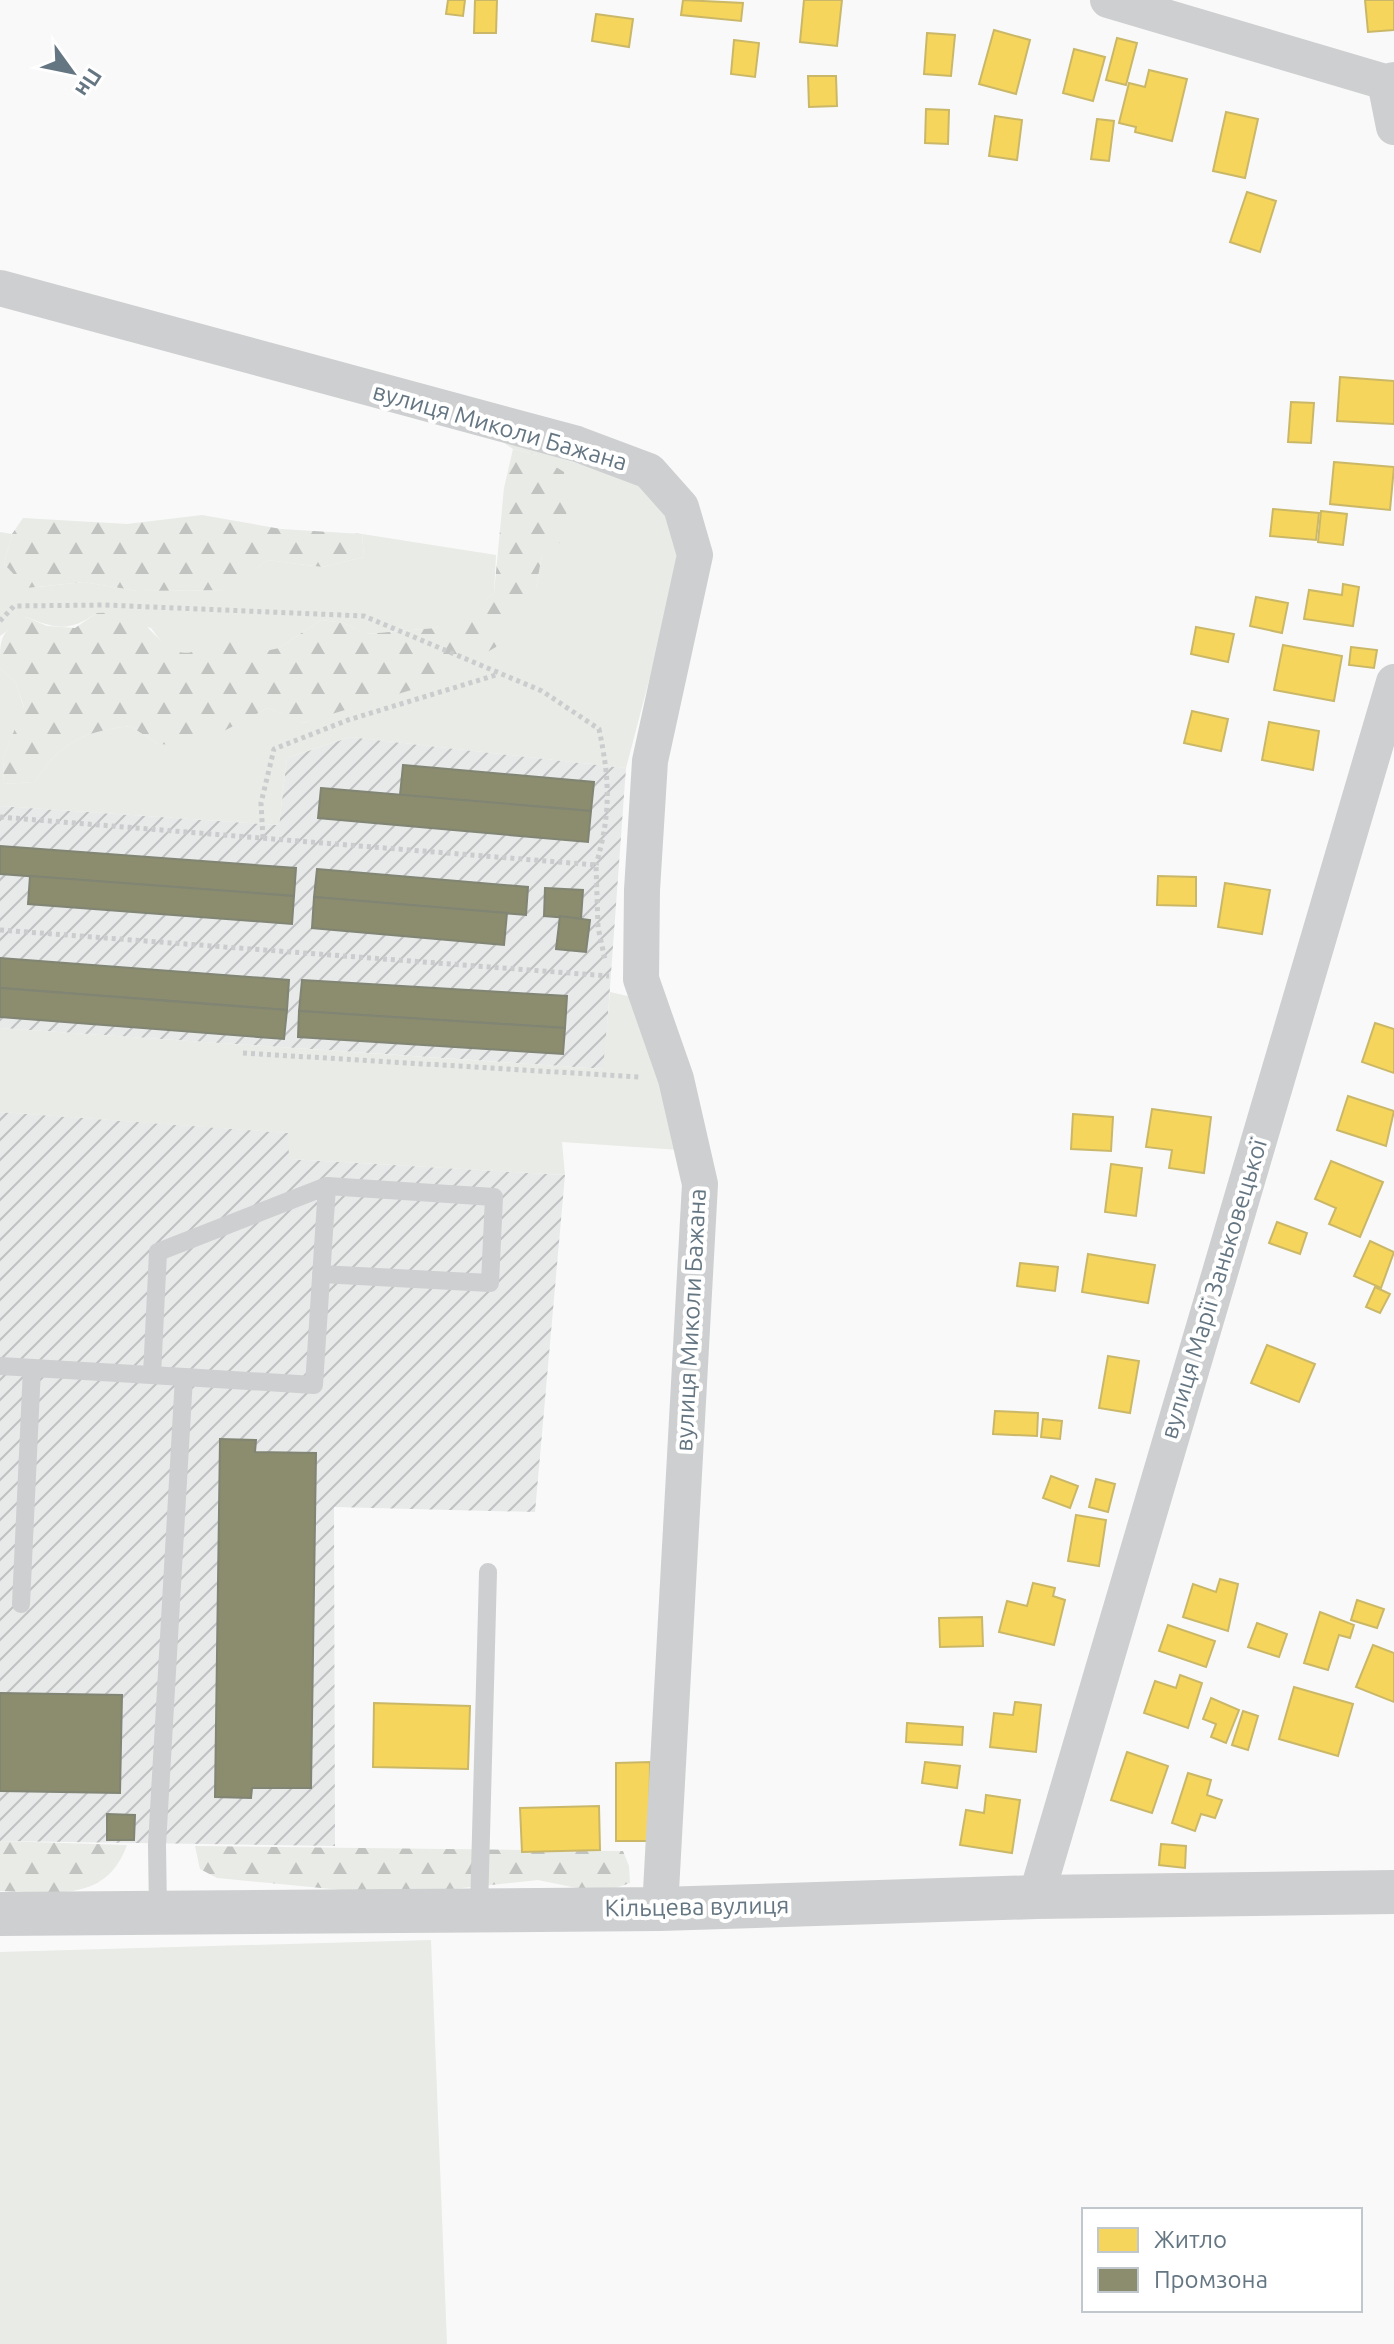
<svg xmlns="http://www.w3.org/2000/svg" width="1394" height="2344" font-family="Ubuntu,sans-serif">
  <style>
    .industrial { fill: url(#industrial-furrows) }
    .green { fill: #e8ebe6 }
    .forest { fill: url(#forest-firs) }
    .homes { fill: #f6d55c; stroke: #cab868; stroke-width: 2 }
    .industry { fill: #8c8c6e; stroke: #808574; stroke-width: 2 }
    .lines { fill: none; stroke-linecap: round; stroke-linejoin: round }
    .path { stroke: #cbcccd; stroke-width: 5; stroke-dasharray: 4 4; stroke-linecap: butt }
    .service { stroke: #cecfd0; stroke-width: 18 }
    .minor { stroke: #cecfd0; stroke-width: 36 }
    .tertiary { stroke: #cecfd0; stroke-width: 44 }
    .labels { text-anchor: middle; stroke-width: 8; stroke-linejoin: round; paint-order: stroke }
    .street-label { font-size: 24px; fill: #657683; stroke: #fff }
  </style>
  <defs>
    <pattern id="industrial-furrows" width="10" height="10" patternUnits="userSpaceOnUse" patternTransform="scale(2)"><rect width="10" height="10" fill="#e8e9e9"/><path d="M-1 1l2-2M0 10L10 0M9 11l2-2" fill="none" stroke="#c0c1c2"/></pattern>
    <pattern id="forest-firs" width="22" height="20" patternUnits="userSpaceOnUse" patternTransform="scale(2)"><rect width="22" height="20" fill="#e8ebe6"/><path d="M5 1l3.5 6h-7zM16 11l3.5 6h-7z" fill="#c0c3c0"/></pattern>
  </defs>
  <rect width="100%" height="100%" fill="#f9f9f9"/>
  <g class="industrial">
    <path d="M350,737l276,31 -22,301 -604,-41v-222l279,19 8,-67z"/>
    <path d="M0,1112l289,21v26l276,16 -30,337 -201,-5 1,339 -335,-5z"/>
  </g>
  <g class="green">
    <path d="M500,440l146,44 26,33 10,38 -56,213 -276,-31 -63,21 -8,67 -279,-19v-138l16,15 8,25 -20,47 -1,29 32,-2c26,-40 47,-50 95,-56l28,18 76,-19 34,-17 35,15 39,-14 194,-121 6,-33 -5,-100 -24,-6z"/>
    <path d="M0,532l12,2 -8,30 24,24 56,-6 54,9 92,-1 37,-30 55,7 42,-10 -2,-23 134,21 -2,38 -32,28 -27,7 -70,6 -21,-11 -23,-3 -42,28 -22,6 -56,-3 -20,3 -17,-9 -13,-17 -54,-15c-28,19 -40,16 -71,4l-26,19z"/>
    <path d="M610,992l22,5 48,153 -118,-8 3,33 -276,-16 -1,-26 -288,-21v-84l603,41z"/>
    <path d="M431,1940l16,404h-447v-392z"/>
  </g>
  <g class="forest">
    <path d="M513,449l24,6 27,17 4,65 -26,18 -6,33 -40,59 -65,37 -129,39 -34,-15 -73,38 -37,-2 -28,-18c-48,6 -69,16 -95,56l-32,2 1,-29 20,-48 -8,-24 -16,-15c0,-32 0,-35 26,-51l21,9 28,2 22,-15 34,-1c31,25 47,64 84,23h25l17,18 22,-5 42,-28 23,3 22,11 69,-6 27,-8 32,-27 10,-105z"/>
    <path d="M202,515l79,14 81,5 2,23 -42,10 -55,-7 -36,30 -93,1 -54,-9 -57,6 -23,-24 8,-30 11,-16 104,6z"/>
    <path d="M0,1841l127,4c-21,59 -75,47 -127,46z"/>
    <path d="M195,1846l428,5 6,15 1,17 -29,10 -63,-13 -115,12 -71,-1 -135,-13 -17,-9z"/>
  </g>
  <g class="homes">
    <path d="M448,0h17l-2,16 -17,-2z"/>
    <path d="M475,0h22l-1,33h-22z"/>
    <path d="M683,0l60,3 -2,18 -60,-6z"/>
    <path d="M804,0h38l-5,46 -37,-4z"/>
    <path d="M1365,0h29v30l-26,2z"/>
    <path d="M596,14l37,5 -4,28 -37,-6z"/>
    <path d="M994,30l36,10 -14,54 -37,-10z"/>
    <path d="M927,33l28,2 -4,41 -27,-2z"/>
    <path d="M1117,38l20,5 -11,42 -20,-5z"/>
    <path d="M734,40l25,3 -4,34 -24,-3z"/>
    <path d="M1074,49l31,8 -12,44 -30,-8z"/>
    <path d="M1149,70l38,9 -15,62 -37,-9 1,-5 -17,-4 10,-40 16,4z"/>
    <path d="M808,76h28l1,30 -28,1z"/>
    <path d="M926,109l23,1 -1,34 -23,-1z"/>
    <path d="M1226,112l32,7 -13,59 -32,-7z"/>
    <path d="M995,116l27,4 -5,40 -28,-4z"/>
    <path d="M1097,119l17,2 -5,40 -18,-2z"/>
    <path d="M1247,192l29,9 -16,51 -30,-10z"/>
    <path d="M1340,377l54,4v43l-57,-3z"/>
    <path d="M1291,402l23,1 -3,40 -23,-1z"/>
    <path d="M1334,462l60,5 -4,43 -60,-6z"/>
    <path d="M1273,509l46,4 -3,27 -46,-4z"/>
    <path d="M1321,511l26,3 -4,31 -25,-3z"/>
    <path d="M1343,584l16,3 -6,39 -49,-7 5,-29 33,5z"/>
    <path d="M1256,597l32,6 -6,30 -32,-7z"/>
    <path d="M1196,627l38,7 -6,28 -37,-8z"/>
    <path d="M1283,645l59,11 -8,45 -60,-11z"/>
    <path d="M1351,647l26,3 -3,18 -25,-3z"/>
    <path d="M1192,711l36,8 -7,32 -37,-8z"/>
    <path d="M1269,722l50,9 -6,39 -51,-10z"/>
    <path d="M1158,876l38,1v29l-39,-1z"/>
    <path d="M1225,883l45,7 -8,44 -44,-7z"/>
    <path d="M1375,1023l19,6v44l-32,-11z"/>
    <path d="M1348,1096l46,15 -8,35 -49,-16z"/>
    <path d="M1152,1109l59,8 -7,56 -35,-5 3,-18 -26,-3z"/>
    <path d="M1073,1114l40,3 -2,34 -40,-2z"/>
    <path d="M1331,1161l52,21 -23,55 -31,-13 7,-16 -21,-9z"/>
    <path d="M1111,1164l31,4 -6,48 -31,-4z"/>
    <path d="M1277,1222l30,11 -7,21 -31,-11z"/>
    <path d="M1370,1241l24,11 -13,36 -27,-12z"/>
    <path d="M1088,1254l67,11 -7,38 -66,-11z"/>
    <path d="M1020,1263l38,4 -3,24 -38,-5z"/>
    <path d="M1375,1287l15,7 -10,19 -14,-6z"/>
    <path d="M1267,1345l48,19 -16,38 -48,-19z"/>
    <path d="M1108,1356l31,5 -9,52 -31,-5z"/>
    <path d="M995,1411l43,2 -1,23 -44,-2z"/>
    <path d="M1043,1419l19,2 -2,18 -19,-2z"/>
    <path d="M1051,1476l27,10 -8,22 -27,-10z"/>
    <path d="M1096,1479l19,5 -7,28 -19,-5z"/>
    <path d="M1076,1515l30,5 -7,46 -31,-5z"/>
    <path d="M1220,1579l18,5 -10,47 -45,-14 10,-33 23,8z"/>
    <path d="M1033,1583l22,5 -2,8 12,4 -11,45 -55,-13 8,-31 20,5z"/>
    <path d="M1357,1600l27,9 -7,19 -26,-8z"/>
    <path d="M1320,1612l34,13 -4,13 -11,-3 -11,35 -24,-7z"/>
    <path d="M982,1617l1,29 -43,1 -1,-29z"/>
    <path d="M1257,1623l30,11 -8,23 -31,-10z"/>
    <path d="M1168,1625l47,16 -9,26 -47,-16z"/>
    <path d="M1373,1645l21,8v49l-38,-15z"/>
    <path d="M1180,1675l22,8 -14,45 -44,-15 11,-32 21,7z"/>
    <path d="M1294,1687l59,17 -15,52 -59,-17z"/>
    <path d="M1211,1698l28,12 -13,33 -15,-6 5,-13 -13,-5z"/>
    <path d="M1015,1702l26,3 -5,47 -46,-5 4,-34 19,2z"/>
    <path d="M374,1703l96,3 -2,63 -95,-2z"/>
    <path d="M1243,1711l15,5 -10,34 -16,-5z"/>
    <path d="M907,1723l56,4 -1,18 -56,-3z"/>
    <path d="M1127,1752l41,14 -16,47 -41,-13z"/>
    <path d="M650,1762l-1,79h-33v-78z"/>
    <path d="M925,1762l35,4 -3,22 -35,-5z"/>
    <path d="M1188,1773l23,7 -4,15 15,5 -7,18 -14,-4 -6,17 -23,-8z"/>
    <path d="M986,1795l34,5 -8,53 -52,-8 6,-35 18,3z"/>
    <path d="M599,1806l1,44 -78,2 -2,-44z"/>
    <path d="M1161,1844l25,2 -1,22 -26,-3z"/>
  </g>
  <g class="industry">
    <path d="M403,765l191,17 -3,29 -191,-16z"/>
    <path d="M321,788l270,23 -3,31 -270,-24z"/>
    <path d="M0,846l296,22 -2,28 -294,-22z"/>
    <path d="M317,869l211,18 -2,28 -212,-18z"/>
    <path d="M30,876l264,20 -2,28 -264,-20z"/>
    <path d="M545,888l38,2 -2,29 -37,-3z"/>
    <path d="M314,897l193,16 -3,32 -192,-17z"/>
    <path d="M560,916l30,4 -4,32 -30,-3z"/>
    <path d="M0,958l289,22 -2,30 -287,-22z"/>
    <path d="M302,980l265,16 -2,32 -266,-17z"/>
    <path d="M0,988l287,22 -3,29 -284,-22z"/>
    <path d="M299,1011l266,17 -2,26 -265,-17z"/>
    <path d="M220,1439l36,1 -1,12 61,1 -5,335h-59l-1,10 -36,-1z"/>
    <path d="M0,1693l122,2 -2,98 -120,-2z"/>
    <path d="M107,1814l28,1 -1,25h-27z"/>
  </g>
  <g class="lines">
    <g class="path">
      <path d="M0,621l14,-15 91,-1 259,11 178,75 57,38c11,52 12,84 -3,136"/>
      <path d="M0,817l596,48 2,62 7,33"/>
      <path d="M263,838l-2,-35 13,-54 74,-29 148,-45"/>
      <path d="M0,930l609,46"/>
      <path d="M243,1053l396,24"/>
    </g>
    <g class="service">
      <path d="M0,1366l184,11 -27,468 1,66"/>
      <path d="M152,1375l6,-123 169,-66"/>
      <path d="M184,1377l130,8 13,-199 167,11 -4,86 -169,-9"/>
      <path d="M21,1604l11,-236"/>
      <path d="M479,1910l9,-338"/>
    </g>
    <g class="minor">
      <path d="M1108,0l277,82 9,-2"/>
      <path d="M1385,82l9,45"/>
      <path d="M0,288l577,156 72,27 32,36 14,48 -45,206 -8,129 -1,89 35,100 24,105 -40,725"/>
      <path d="M1036,1897l358,-1215"/>
    </g>
    <path class="tertiary" d="M0,1914l660,-5 376,-12 358,-5"/>
  </g>
  <g class="labels">
    <g class="street-label">
      <text transform="translate(500 427) rotate(16)" y="8">вулиця Миколи Бажана</text>
      <text transform="translate(1214 1289) rotate(-73)" y="8">вулиця Марії Заньковецької</text>
      <text transform="translate(691 1320) rotate(-87)" y="8">вулиця Миколи Бажана</text>
      <text transform="translate(697 1907) rotate(-1)" y="8">Кільцева вулиця</text>
    </g>
  </g>
  <rect x="1082" y="2208" width="280" height="104" fill="#ffffff" stroke="#c1c8cd" stroke-width="2"/>
  <rect x="1098" y="2228" width="40" height="24" fill="#f6d55c" stroke="#c1c8cd" stroke-width="2"/>
  <text x="1154" y="2248" font-size="24" fill="#657683">Житло</text>
  <rect x="1098" y="2268" width="40" height="24" fill="#8c8c6e" stroke="#c1c8cd" stroke-width="2"/>
  <text x="1154" y="2288" font-size="24" fill="#657683">Промзона</text>
  <g transform="translate(72 72) rotate(123)" stroke="#ffffff" stroke-width="6" paint-order="stroke">
  <path d="M0-6L14 30L0 20L-14 30Z" fill="#657683"/>
  <text y="-12" font-size="22" font-weight="bold" text-anchor="middle" fill="#657683">Пн</text>
  </g>
</svg>
